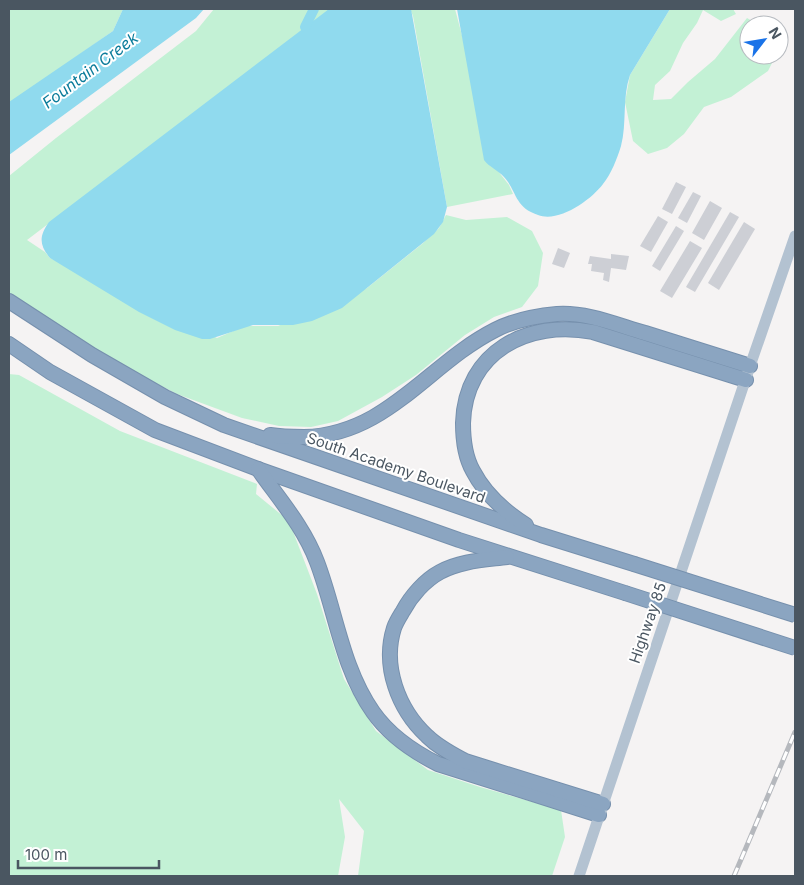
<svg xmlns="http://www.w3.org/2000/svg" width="804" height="885" font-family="Inter,sans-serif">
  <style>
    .green { fill: #c3f1d5 }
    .water { fill: #90daee }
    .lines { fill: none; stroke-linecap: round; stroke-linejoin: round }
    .canal { stroke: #90daee; stroke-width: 10 }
    .building { fill: #cdcfd5 }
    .motorway-casing { stroke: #7690ad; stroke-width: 16 }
    .primary { stroke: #b3c2d1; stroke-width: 11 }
    .motorway { stroke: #8ba5c1; stroke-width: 14 }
    .rail-casing { stroke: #b5b8bd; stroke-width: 5 }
    .rail { stroke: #fff; stroke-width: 3; stroke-dasharray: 9; stroke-linecap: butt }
    .motorway-bridge-casing { stroke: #7690ad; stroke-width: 16; stroke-linecap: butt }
    .motorway-bridge { stroke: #8ba5c1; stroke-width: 14 }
    .labels { text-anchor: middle; stroke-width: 4; stroke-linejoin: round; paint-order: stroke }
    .street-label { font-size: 15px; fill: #4a5661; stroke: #fff }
    .water-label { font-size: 16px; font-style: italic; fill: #0c7c9b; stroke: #fff }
  </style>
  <rect width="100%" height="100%" fill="#f5f3f3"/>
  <g class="green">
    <path d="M9,9h114l-10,22 -104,73z"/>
    <path d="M214,9h117l-304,231 18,12 5,6 167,80 28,-12h33l89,-38 55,-44 17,-16 7,-13 20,5 41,-3 25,14 11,22 -5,33 -16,21 -28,10 -29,18 -49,40 -34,22 -44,24 -27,6 -32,-1 -37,-8 -65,-24 -87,-45 -81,-54v-119l47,-38 140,-107z"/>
    <path d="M410,9h45l43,162 11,14 4,9 -66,13 -34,-191z"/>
    <path d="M670,9h63l3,5 -15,7 -18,-11 -6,13 -14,20 -13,28 -15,14 -2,15 18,-1 17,-17 27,-23 32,-41 12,7h-10v30h27l-8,16 -37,26 -27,10 -20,27 -17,14 -19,6 -15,-13 -8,-39 5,-27z"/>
    <path d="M9,374l10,1 101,56 137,53 -1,10 33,27 28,73 27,85 32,52 52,39 52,17 81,23 4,27 -13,39h-194l6,-45 -25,-32 6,38 -7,39h-329z"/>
  </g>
  <g class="water">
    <path d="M123,9h81l-8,9 -187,137v-53l104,-71z"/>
    <path d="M329,9h82l36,198 -4,15 -9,12 -92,74 -30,13 -19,4h-40l-43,14h-8l-27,-9 -36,-18 -89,-54c-11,-13 -11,-22 -1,-36z"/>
    <path d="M457,9h213l-40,66c-8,23 -3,48 -9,71 -4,13 -10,28 -18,38 -12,16 -44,39 -65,31 -24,-8 -21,-24 -34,-38 -6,-7 -15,-10 -20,-17z"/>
  </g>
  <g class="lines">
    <path class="canal" d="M305,27l9,-18"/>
  </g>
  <g class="building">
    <path d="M676,182l10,5 -14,27 -10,-5z"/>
    <path d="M693,192l8,4 -14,27 -9,-5z"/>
    <path d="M710,201l12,7 -18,32 -12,-7z"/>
    <path d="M730,212l9,5 -44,75 -9,-5z"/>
    <path d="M658,216l10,6 -17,30 -11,-6z"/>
    <path d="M744,222l11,7 -36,61 -11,-7z"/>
    <path d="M676,226l8,5 -24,40 -8,-5z"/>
    <path d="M690,241l12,7 -30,50 -12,-7z"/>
    <path d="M558,248l12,5 -6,15 -12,-4z"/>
    <path d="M611,254l18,2 -3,14 -15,-2 -2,14 -6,-2 1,-7 -13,-2 1,-7h-4l2,-8 21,3z"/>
  </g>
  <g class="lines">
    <g class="motorway-casing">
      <g id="motorway">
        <path d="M9,301l83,54 73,42 59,28 317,110 93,29"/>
        <path d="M9,344l41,28 105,58 103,39 201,71 166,53"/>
        <path d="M270,435c12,2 23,2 34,2 83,-2 124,-73 191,-107 19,-10 41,-14 62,-16 30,-2 60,11 88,19 35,11 70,22 105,33"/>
        <path d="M258,469c21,30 46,58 59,93 19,50 25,106 56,150 16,23 41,40 65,52l161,51"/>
        <path d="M526,525c-22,-14 -41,-31 -53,-54 -8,-14 -10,-32 -10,-48 2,-71 65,-104 130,-91l153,48"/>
        <path d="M507,557c-23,3 -47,4 -67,15 -15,8 -29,24 -37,39 -3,5 -7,11 -9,17 -12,38 4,81 33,108 11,11 25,18 38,25l138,43"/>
      </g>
    </g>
    <path class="primary" d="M579,876l171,-510 45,-130"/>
    <use href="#motorway" class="motorway"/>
    <g class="rail-casing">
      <path id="rail" d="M734,876l61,-144"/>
    </g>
    <use href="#rail" class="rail"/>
    <g class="motorway-bridge-casing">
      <g id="motorway-bridge">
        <path d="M634,564l161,51"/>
        <path d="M625,593l170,55"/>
      </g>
    </g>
    <use href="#motorway-bridge" class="motorway-bridge"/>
  </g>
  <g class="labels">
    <g class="street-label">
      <text transform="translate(396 468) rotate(19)" y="5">South Academy Boulevard</text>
      <text transform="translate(648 623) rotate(-71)" y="5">Highway 85</text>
    </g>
    <g class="water-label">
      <text transform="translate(90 70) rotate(-37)" y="6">Fountain Creek</text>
    </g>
  </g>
  <rect width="804" height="885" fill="none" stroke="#4a5661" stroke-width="20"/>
  <g transform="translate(764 40) rotate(59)"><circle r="24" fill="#ffffff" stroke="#b7bbc0"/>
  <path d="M0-4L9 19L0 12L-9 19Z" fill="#1a73e8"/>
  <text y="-8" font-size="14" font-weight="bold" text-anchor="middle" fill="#4a5661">N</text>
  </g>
  <path d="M18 860v8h141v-8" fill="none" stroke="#4a5661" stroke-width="2.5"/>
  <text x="25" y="860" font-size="15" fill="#4a5661" stroke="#ffffff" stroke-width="4" paint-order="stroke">100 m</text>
</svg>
